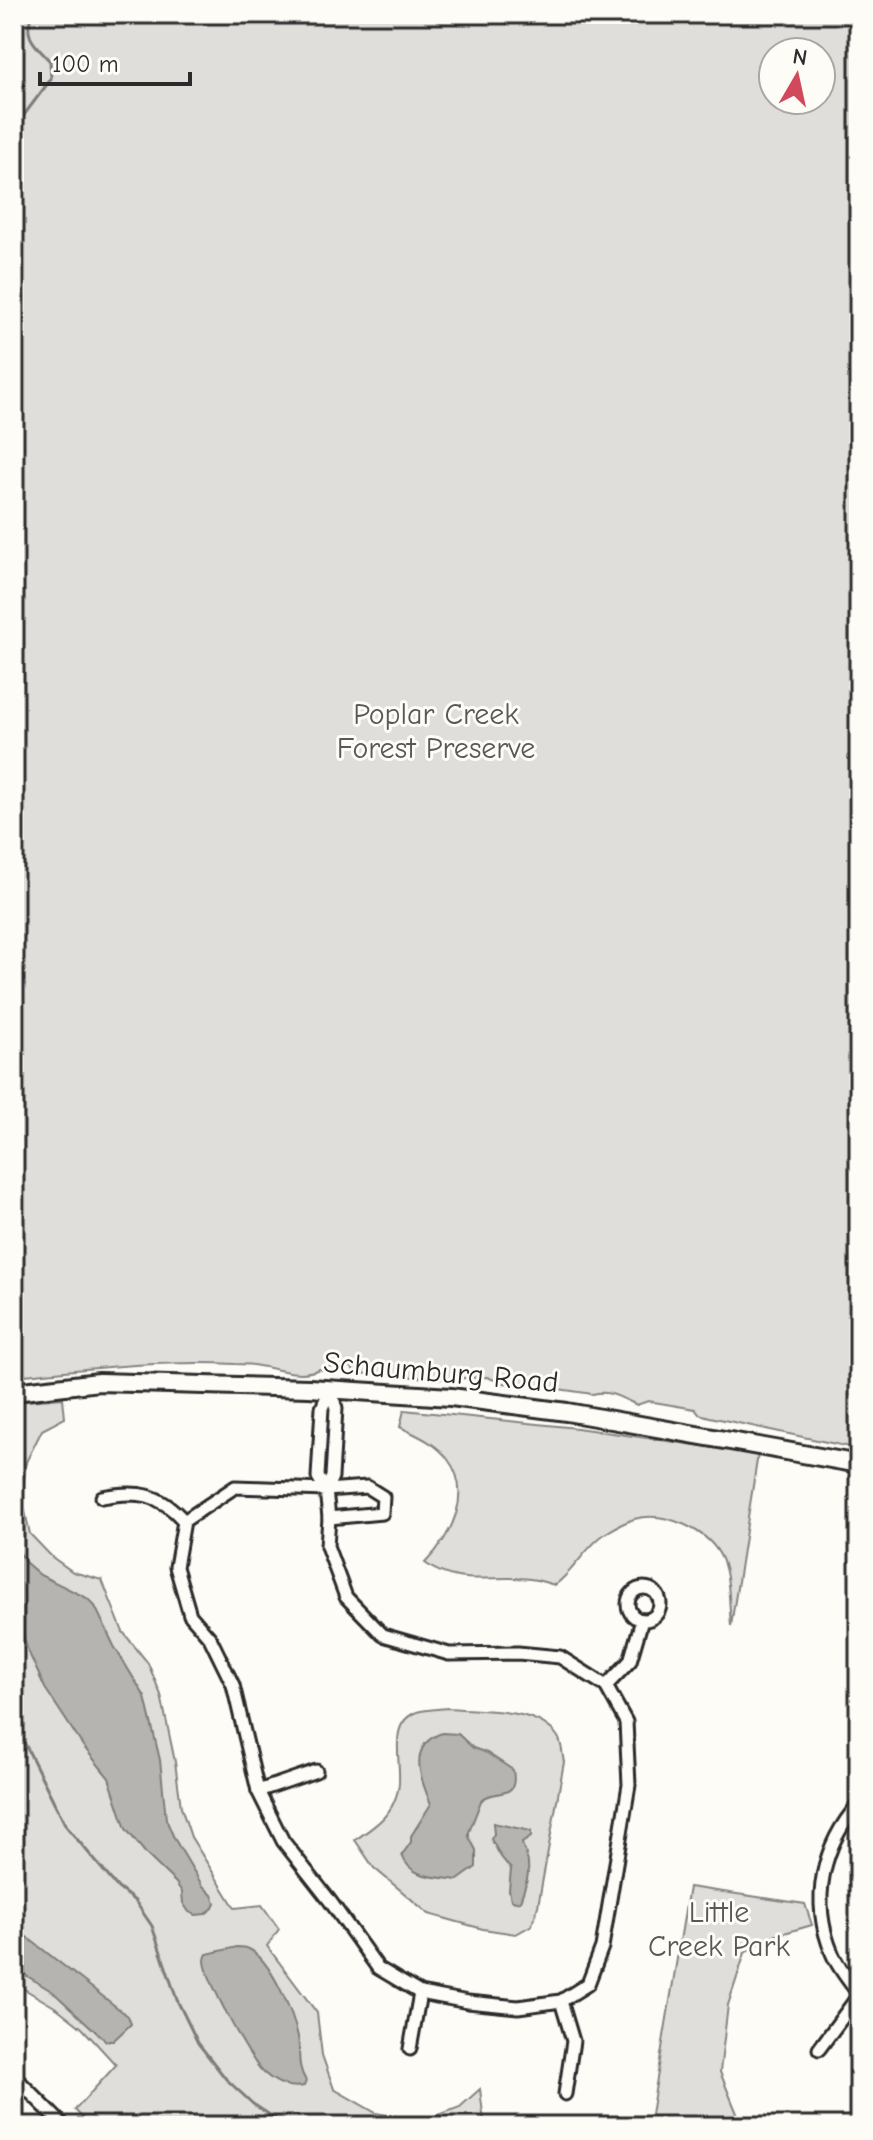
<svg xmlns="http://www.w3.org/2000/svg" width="873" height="2140" font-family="'Comic Neue',sans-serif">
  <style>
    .green { fill: #dfdeda; stroke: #858482; stroke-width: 2; fill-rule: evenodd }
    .water { fill: #b5b4b1; stroke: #7e7d7b; stroke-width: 2 }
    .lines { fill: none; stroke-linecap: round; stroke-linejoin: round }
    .stream { stroke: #7e7d7b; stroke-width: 3 }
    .street-casing { stroke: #2b2b2b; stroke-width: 17 }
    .secondary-casing { stroke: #2b2b2b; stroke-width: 22 }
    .street { stroke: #fdfcf7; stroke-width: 11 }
    .secondary { stroke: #fdfcf7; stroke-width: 16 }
    .labels { text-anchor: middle; stroke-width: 6; stroke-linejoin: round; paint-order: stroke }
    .park-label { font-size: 30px; fill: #585857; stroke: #fdfcf7 }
    .street-label { font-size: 30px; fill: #2b2b2b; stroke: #fdfcf7 }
  </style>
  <rect width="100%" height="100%" fill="#fdfcf7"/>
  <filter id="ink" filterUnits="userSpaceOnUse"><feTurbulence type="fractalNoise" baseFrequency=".0125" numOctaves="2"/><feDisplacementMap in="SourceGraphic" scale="16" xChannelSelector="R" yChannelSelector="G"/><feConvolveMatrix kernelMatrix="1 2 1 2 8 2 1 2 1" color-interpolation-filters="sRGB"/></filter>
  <g filter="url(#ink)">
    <g class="green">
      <path d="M14,14h845v1435l-149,-32 -11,-3 -4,-5 -47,-8 -11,4c-14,-6 -29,-16 -44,-11l-63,-9 -28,-2 -15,-6 -39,2 -94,-6 -2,-6 -28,-1 -1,4 -4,-1c-18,9 -40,0 -60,-3 -8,-2 -16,-2 -24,-2 -74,-4 -147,5 -221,12zM773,52h48v48h-48z"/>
      <path d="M63,1398l2,20 -23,12 -16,32 -4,36 8,36 22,23 21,15 29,8 21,52 25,31 13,32 14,67 6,45 10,30 44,71 27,-3 17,24 -12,17 50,67 5,42 12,34 42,24 47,8 37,-14 20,-18 4,33 3,4h-397l-15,-16 41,-45 -34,-37 -24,-19 -44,-26v-581z"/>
      <path d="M404,1410l173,18 181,26 -27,172c-2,-19 -1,-49 -9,-67 -13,-29 -57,-49 -88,-40 -9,3 -20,9 -28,14 -21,14 -31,37 -51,52 -8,-2 -16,-5 -25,-6 -38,-5 -72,9 -105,-16 27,-28 49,-70 22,-105 -11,-15 -31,-23 -47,-31z"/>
      <path d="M448,1708c32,3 90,-1 110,29 4,6 4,17 6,25l-26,144 -6,19 -16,9 -33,-5 -54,-15 -55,-46 -19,-28c20,-14 37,-24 43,-50 6,-24 -13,-67 19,-78 9,-3 22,-3 31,-4z"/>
      <path d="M689,1887l116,17 7,21 -45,13 -22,15 -17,52 -8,67 18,44 6,10h-95z"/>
    </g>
    <g class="water">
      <path d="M14,1542l11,20 15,13 47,23 8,8 19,40 31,51 15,63 6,59 8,19 28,47 10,10 3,8 -2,5 -8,6 -9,1 -7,-3 -6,-9 -1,-11 -6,-9 -29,-28 -21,-26 -17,-51 -26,-32 -38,-58 -17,-37 -14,-45z"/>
      <path d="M442,1733l16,1 15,14 14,5 26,17c6,33 -20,17 -32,31l-12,31v5l7,13v17l-18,13c-22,-4 -47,0 -56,-25l9,-13v-6l20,-32c-11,-25 -24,-59 11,-71z"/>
      <path d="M493,1823l38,8v6l-9,6c1,5 3,8 4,12 6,15 -1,32 -6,46l-5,1 -4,-2 -2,-10 2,-21 -10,-12 -10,-18 3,-5z"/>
      <path d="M14,1927l114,89 3,8 -18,17h-7l-53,-49 -39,-24z"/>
      <path d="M237,1947c4,0 9,0 12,2 21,10 45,65 49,88 3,17 -2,27 8,44l-2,5c-15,3 -29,-3 -40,-13 -14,-13 -59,-95 -59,-113 0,-2 1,-4 2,-6z"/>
    </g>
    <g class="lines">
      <g class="stream">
        <path d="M14,126l7,-7 30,-40 -1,-18c-14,-15 -29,-26 -17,-47"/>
        <path d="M14,1722l52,104 52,62 17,13 17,25 25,74 21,43 28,36 27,25 34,22"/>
      </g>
      <g class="street-casing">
        <g id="street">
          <path d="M235,1487l91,3 3,28 -2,28 19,51 37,38 66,19 69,-1 42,4 46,29 20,36 3,63 -27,162 -14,37 -27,17 -43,6 -50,-5 -48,-9 -42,-25 -48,-67 -47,-60 -25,-50 -25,-106 -23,-47 -20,-23 -14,-48 8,-46z"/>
          <path d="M326,1490l41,-3 16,10 -1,16 -53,5"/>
          <path d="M326,1490l-8,-13 4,-69 8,-19"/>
          <path d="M326,1490l6,-13 4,-69 -6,-19"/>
          <path d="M102,1497c35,-7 58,-4 82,24"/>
          <circle cx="644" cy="1604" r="16"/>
          <path d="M606,1686l24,-25 12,-41"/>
          <path d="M258,1791l58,-20"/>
          <path d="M859,1804c-37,41 -49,97 -27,149 6,15 17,28 27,41"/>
          <path d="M561,2001l12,40 -8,53"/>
          <path d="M410,2049l10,-56"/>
          <path d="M819,2049l40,-54"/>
          <path d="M14,2076l50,50"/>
        </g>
      </g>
      <g class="secondary-casing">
        <path id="secondary" d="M14,1392l85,-10 210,6 142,9 116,15 292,52"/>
      </g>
      <use href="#street" class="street"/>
      <use href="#secondary" class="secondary"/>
    </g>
  </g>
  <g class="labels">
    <g class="park-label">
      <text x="436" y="724">Poplar Creek<tspan x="436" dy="34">Forest Preserve</tspan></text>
      <text x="719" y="1922">Little<tspan x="719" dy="34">Creek Park</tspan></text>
    </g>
    <g class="street-label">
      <text transform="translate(441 1372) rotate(5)" y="10">Schaumburg Road</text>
    </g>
  </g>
  <rect width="873" height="2140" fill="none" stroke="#fdfcf7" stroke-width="48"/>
  <rect x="24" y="24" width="825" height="2092" fill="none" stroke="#2b2b2b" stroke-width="3" filter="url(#ink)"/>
  <g transform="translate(797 76) rotate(9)"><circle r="38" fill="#fdfcf7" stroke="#a9a8a5" stroke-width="2"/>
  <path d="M0-6L14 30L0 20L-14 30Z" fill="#d1495b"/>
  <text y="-12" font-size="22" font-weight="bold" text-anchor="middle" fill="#2b2b2b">N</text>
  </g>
  <path d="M40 72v12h150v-12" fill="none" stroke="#2b2b2b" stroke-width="4"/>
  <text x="52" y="72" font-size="24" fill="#2b2b2b" stroke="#fdfcf7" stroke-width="6" paint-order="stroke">100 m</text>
</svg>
